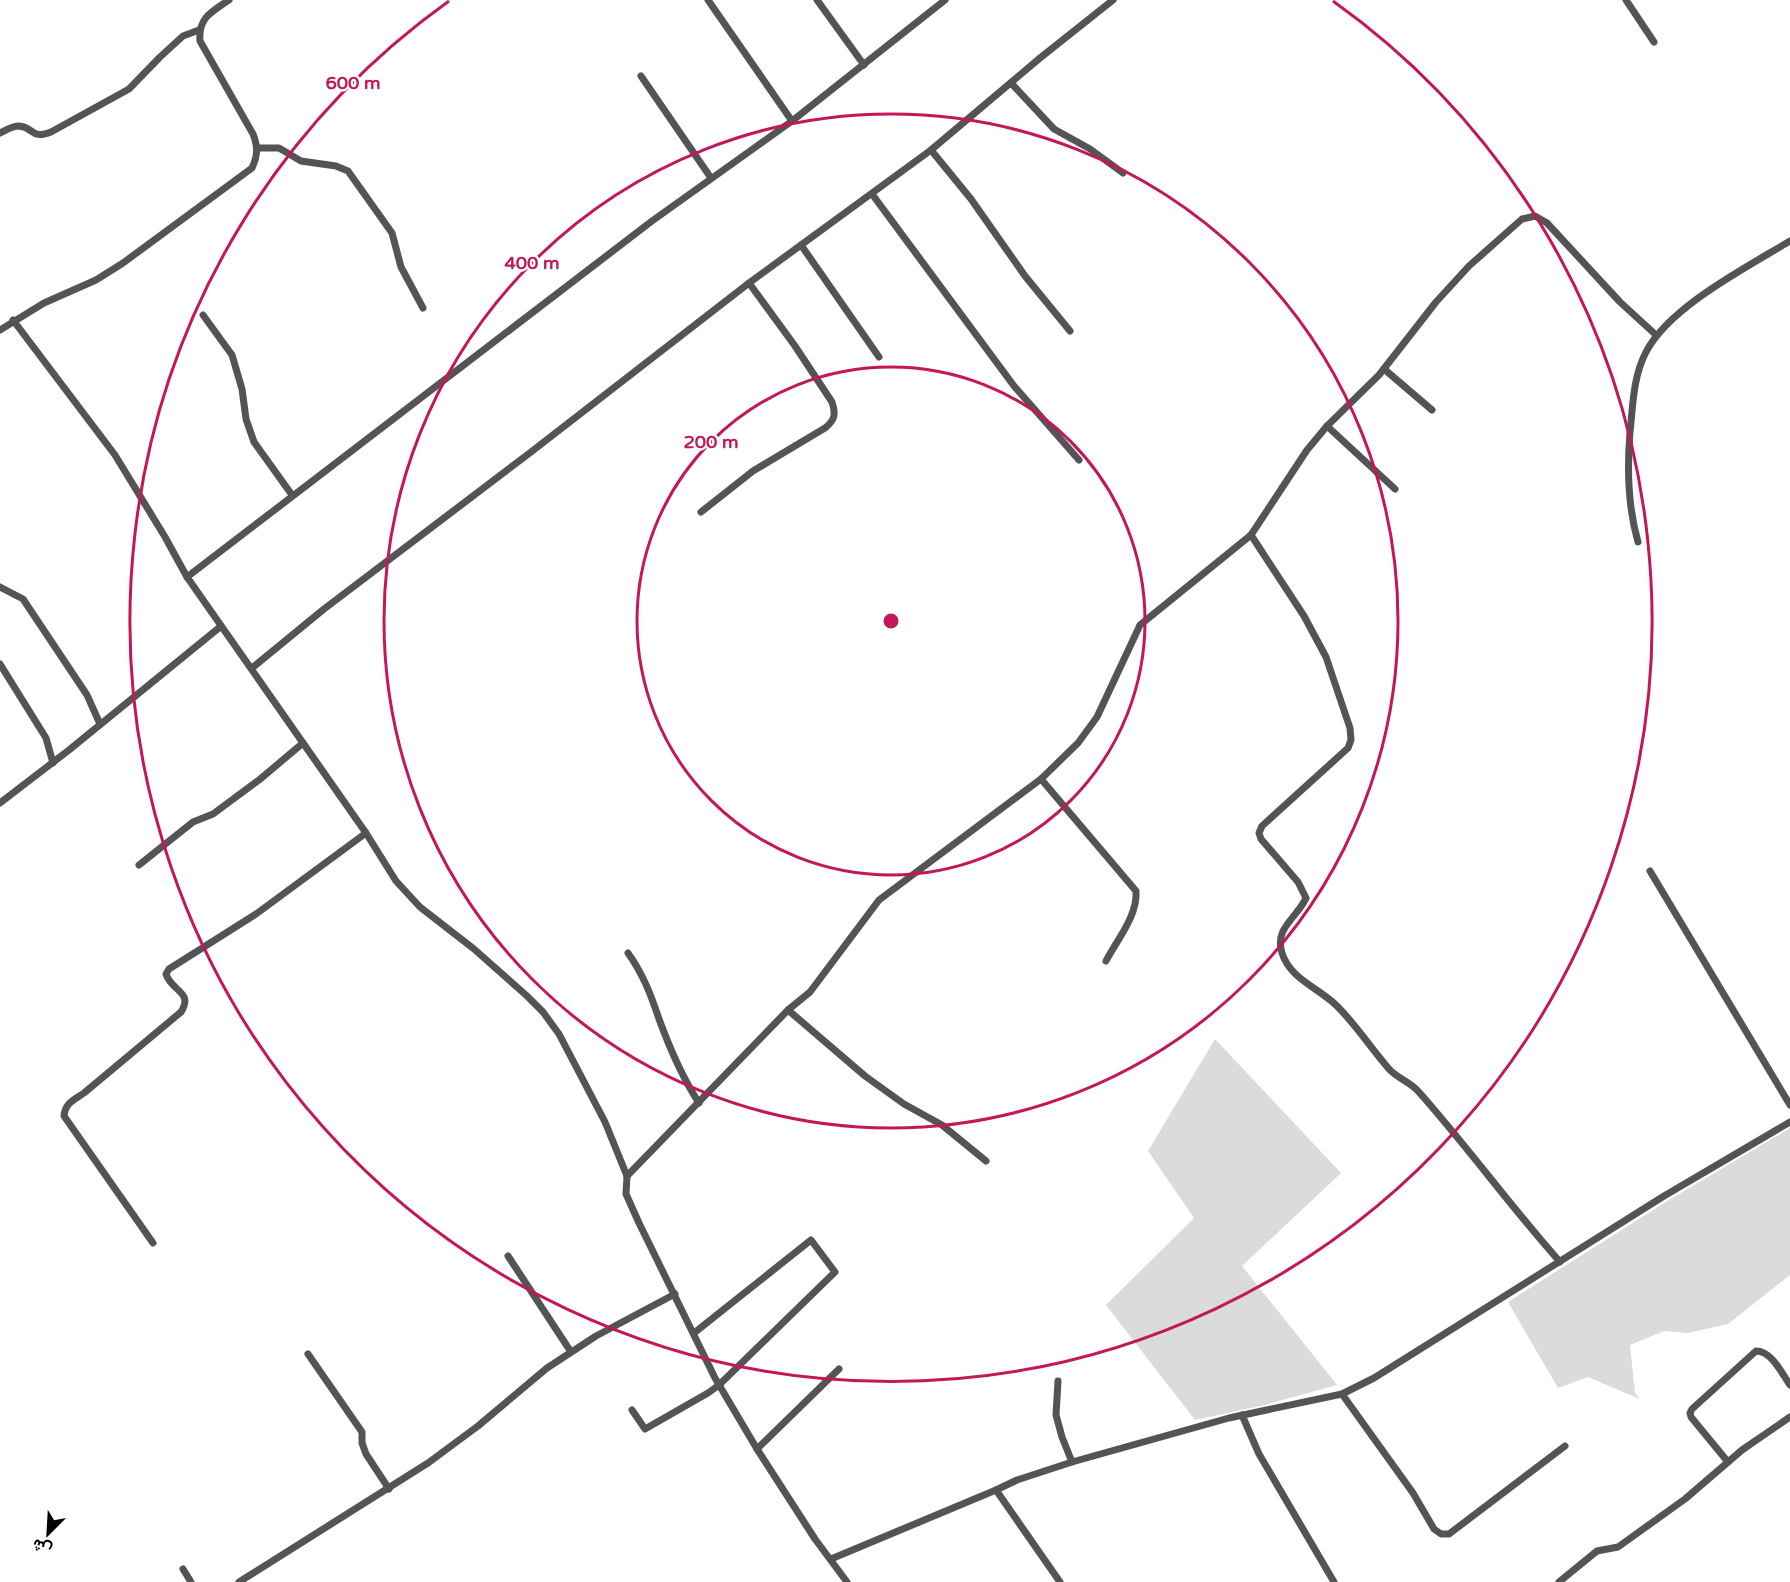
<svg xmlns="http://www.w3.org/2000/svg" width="1790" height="1582" font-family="'Varela Round',Vazirmatn,sans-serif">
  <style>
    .green { fill: #dbdbdb }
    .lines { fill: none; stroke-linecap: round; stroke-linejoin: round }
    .street { stroke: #545454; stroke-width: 7 }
    .ring { fill: none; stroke: #c2185b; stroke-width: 3 }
    .centre { fill: #c2185b; stroke: #fff; stroke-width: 3 }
    .ring-label { font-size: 18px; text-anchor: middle; font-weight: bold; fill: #c2185b; stroke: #fff; stroke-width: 4.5; stroke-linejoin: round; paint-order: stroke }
  </style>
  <rect width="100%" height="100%" fill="#fff"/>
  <g class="green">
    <path d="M1215,1039l126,134 -99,93 95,119 -72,20 -70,15 -89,-115 88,-87 -46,-67z"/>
    <path d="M1790,1128v147l-62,49 -40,9 -24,-2 -34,14 5,48 5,6 -52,-22 -30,11 -50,-86 161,-102z"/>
  </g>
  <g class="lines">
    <g class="street">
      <path d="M708,0l84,121"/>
      <path d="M817,0l47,65"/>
      <path d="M1626,0l28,42"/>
      <path d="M641,76l70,102"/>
      <path d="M1011,83l43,46 36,20 33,24"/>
      <path d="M0,133c6,-3 12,-7 19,-7 15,1 12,14 32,6l78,-43 31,-32 23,-21 16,-6"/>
      <path d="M258,148h21l22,13 35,5 12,5 44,62 9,34 22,41"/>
      <path d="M931,150l40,49 54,77 45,55"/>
      <path d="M872,194l142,192 65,74"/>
      <path d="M801,245l78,112"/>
      <path d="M203,315l29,40 10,34 4,30 8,23 38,53"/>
      <path d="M13,320l102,135 50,82 22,40 179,256 30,48 24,26 54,42 53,47 16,16 16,22 46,88 22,54 -1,18 13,29 76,155 42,71 58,90 32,43"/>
      <path d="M0,330l44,-27 52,-23 27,-17 129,-95c6,-13 6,-21 1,-34l-53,-93c-2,-23 11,-29 29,-41"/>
      <path d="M1384,369l48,41"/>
      <path d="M1327,426l68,63"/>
      <path d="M701,512l52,-41 72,-43c10,-8 11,-14 7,-26l-37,-56 -46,-63"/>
      <path d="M1251,535l53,81 22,41 24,71 1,12 -3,8 -86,78 -3,7 2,6 37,43 8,16c-9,20 -32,30 -24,55 8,26 37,35 55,53 19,19 34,42 52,63 8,9 21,13 29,22 49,55 93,116 142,171"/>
      <path d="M1638,542c-10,-35 -11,-74 -8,-110 3,-27 3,-55 16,-80 23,-45 101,-85 144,-111"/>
      <path d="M187,577l465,-356 140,-100 153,-121"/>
      <path d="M0,587l23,12 64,96 13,29"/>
      <path d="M0,664l46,74 7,25"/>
      <path d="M252,668l72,-59 207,-157 218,-169 182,-133 109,-92 73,-58"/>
      <path d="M1041,779l95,112c2,24 -19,49 -30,70"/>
      <path d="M0,803l69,-53 151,-123"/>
      <path d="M139,865l54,-43 20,-8 46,-34 44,-37"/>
      <path d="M1650,871l140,234"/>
      <path d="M628,953c15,21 23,42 31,66 11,30 23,58 40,84"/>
      <path d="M788,1010l77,66 39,28 38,21 44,36"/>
      <path d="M627,1176l161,-166 22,-18 69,-92 162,-121 37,-36 19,-26 43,-92 111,-90 56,-85 20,-24 52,-51 57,-73 33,-36 53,-47 13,-3 12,7 73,79 36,33"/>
      <path d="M153,1243l-89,-127c1,-13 10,-16 20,-23l97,-81c13,-20 -10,-21 -15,-38l3,-5 87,-55 110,-81"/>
      <path d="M508,1256l63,96"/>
      <path d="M308,1354l54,78v11l4,11 23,35"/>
      <path d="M1058,1381l-2,34 6,22 10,25"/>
      <path d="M1342,1394l71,99 21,36 7,5h8l116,-88"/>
      <path d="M632,1410l13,19 63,-36 11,-8 116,-113 -24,-32 -117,93"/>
      <path d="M1242,1415l17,39 75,128"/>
      <path d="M757,1449l82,-80"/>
      <path d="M1728,1462l-37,-45 -1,-4 2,-4 64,-58c16,0 26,23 34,34"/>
      <path d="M996,1490l21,-10 55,-18 157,-44 113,-24 32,-16 290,-182 126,-74"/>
      <path d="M831,1559l165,-69 64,92"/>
      <path d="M183,1569l8,13"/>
      <path d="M239,1582l189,-119 50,-37 69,-58 49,-32 79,-42"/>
      <path d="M1559,1582l38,-31 21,-4 67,-48 57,-49 48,-33"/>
    </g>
  </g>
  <g class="ring">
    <circle cx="891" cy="621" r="254"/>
    <circle cx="891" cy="621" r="507"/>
    <path d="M1333 1A761 761 0 1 1 449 1"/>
  </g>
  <circle cx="891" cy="621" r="9" class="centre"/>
  <g class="ring-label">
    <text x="353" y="89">600 m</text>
    <text x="532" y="269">400 m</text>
    <text x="711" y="448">200 m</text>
  </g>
  <g transform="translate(48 1534) rotate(204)" stroke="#ffffff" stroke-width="4.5" paint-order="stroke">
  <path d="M0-4.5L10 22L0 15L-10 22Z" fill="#000000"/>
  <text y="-9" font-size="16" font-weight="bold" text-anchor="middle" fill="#000000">ش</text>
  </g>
</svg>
